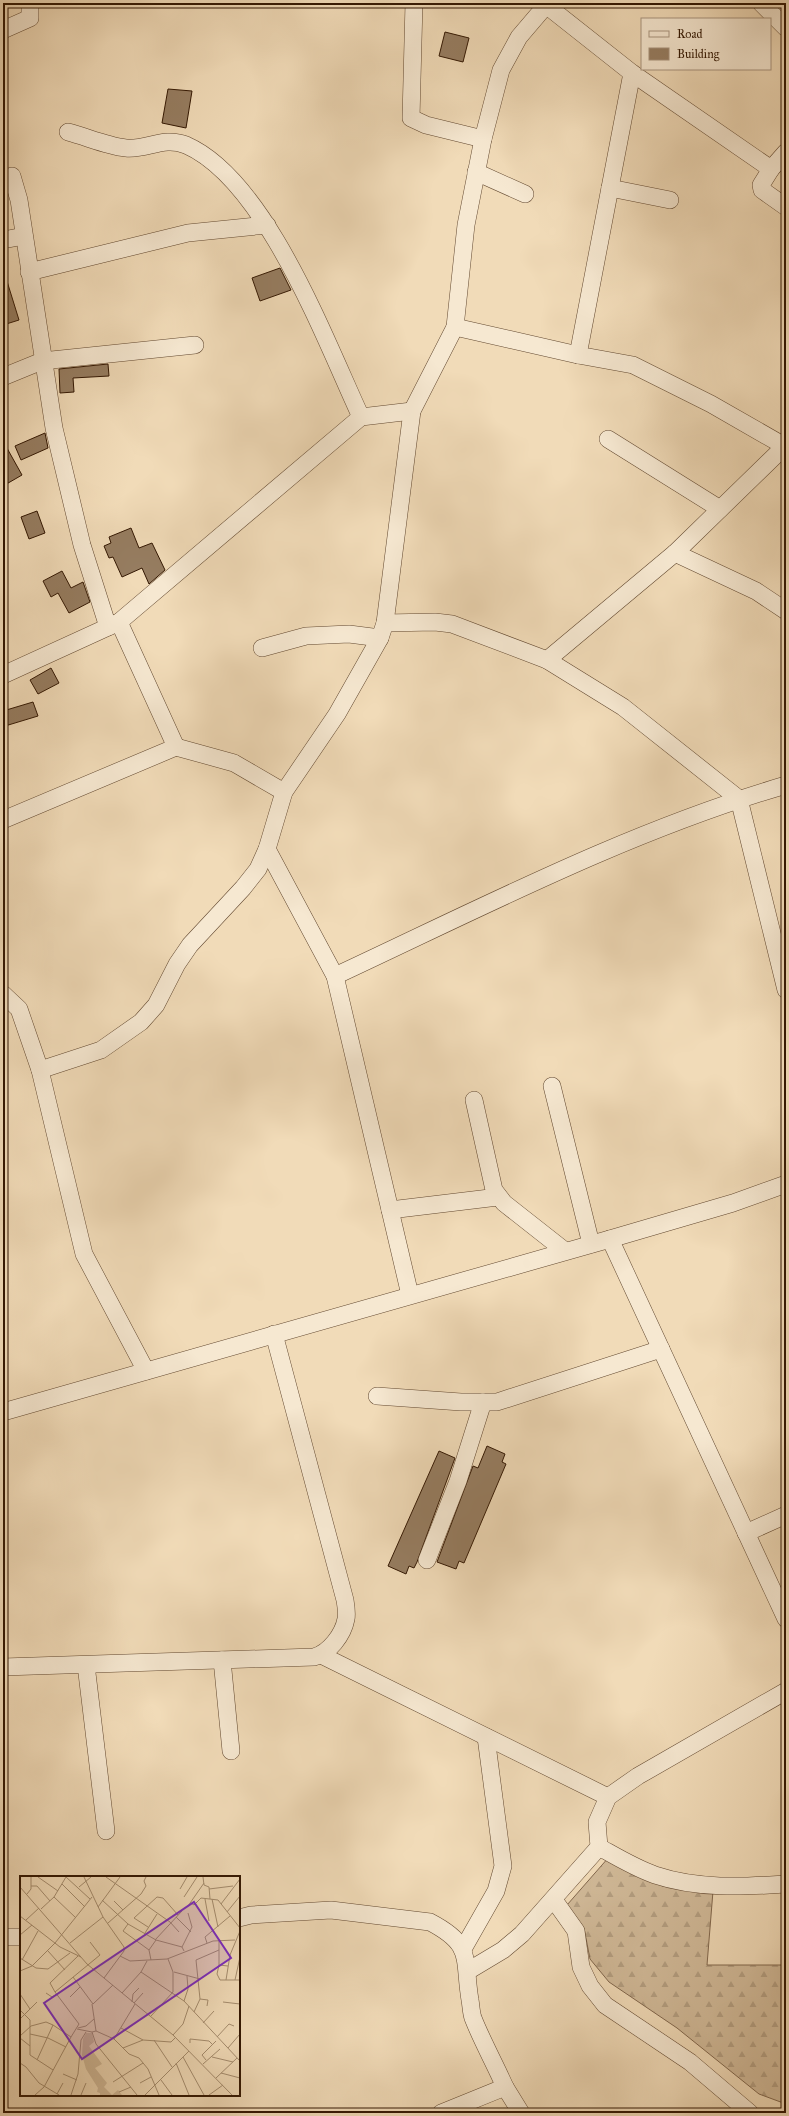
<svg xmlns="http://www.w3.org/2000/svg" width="789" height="2116" font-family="'IM FELL Great Primer',serif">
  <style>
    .forest { fill: url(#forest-firs); stroke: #82684e }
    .building { fill: #967d61; stroke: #331702 }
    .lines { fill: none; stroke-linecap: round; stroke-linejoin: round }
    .minor-casing { stroke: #624830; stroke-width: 18 }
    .minor { stroke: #f6e8d1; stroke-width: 17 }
    .inset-road { fill: none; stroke: #a58d6f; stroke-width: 1 }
    .view { fill: #7b2cbf; fill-opacity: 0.15; stroke: #7b2cbf; stroke-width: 2 }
    .inset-edge { fill: none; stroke: #331702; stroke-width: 2 }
  </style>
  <defs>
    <pattern id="forest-firs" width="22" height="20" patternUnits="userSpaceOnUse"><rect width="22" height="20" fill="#d1ba99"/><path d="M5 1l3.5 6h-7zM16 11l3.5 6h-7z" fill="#b49f82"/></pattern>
  </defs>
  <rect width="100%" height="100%" fill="#f1dbb8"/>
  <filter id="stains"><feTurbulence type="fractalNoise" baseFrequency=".005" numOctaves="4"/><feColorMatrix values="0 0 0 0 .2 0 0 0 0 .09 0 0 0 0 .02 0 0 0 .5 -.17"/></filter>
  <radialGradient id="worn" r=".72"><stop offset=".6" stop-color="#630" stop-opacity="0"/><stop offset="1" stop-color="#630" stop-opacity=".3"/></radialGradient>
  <path class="forest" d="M609,1857l104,34 -6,74h79v139l-27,-10 -82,-66 -68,-46 -19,-23 -6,-31 -17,-23z"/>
  <g class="building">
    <path d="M445,32l24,6 -6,24 -24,-6z"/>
    <path d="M168,89l24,2 -6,37 -24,-5z"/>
    <path d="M280,268l11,22 -31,11 -8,-23z"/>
    <path d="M3,278h3l13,42 -16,5z"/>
    <path d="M108,364l1,12 -36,2 1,14 -14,1 -1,-24z"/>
    <path d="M45,433l3,15 -27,12 -6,-14z"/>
    <path d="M3,441l19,34 -19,11z"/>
    <path d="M37,511l8,22 -16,6 -8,-22z"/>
    <path d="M131,528l8,20 13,-5 13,27 -16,14 -7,-16 -20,9 -9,-20 -4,1 -5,-12 7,-3 -2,-6z"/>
    <path d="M62,571l9,17 12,-6 7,20 -21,11 -11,-20 -7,4 -8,-16z"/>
    <path d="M51,668l8,15 -21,11 -8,-14z"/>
    <path d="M33,702l5,14 -33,10 -2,-15z"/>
    <path d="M487,1446l18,8 -3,8 4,2 -42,99 -5,-2 -3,8 -19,-7 36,-96 5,2z"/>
    <path d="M439,1451l16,7 -38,104 -3,6 -5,-2 -3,8 -18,-8z"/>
  </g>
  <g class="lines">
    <g class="minor-casing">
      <g id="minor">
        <path d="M414,3l-3,115 15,7 57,14"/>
        <path d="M761,3l25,25"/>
        <path d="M546,5l86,68 139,96 15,-17"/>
        <path d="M3,30l27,-12v-15"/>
        <path d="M632,73l-54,282 55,10 78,39 75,43"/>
        <path d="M68,132c19,5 39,14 58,16 22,2 37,-12 60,-3 80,35 139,195 175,272"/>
        <path d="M771,169l-10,16 1,5 24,17"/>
        <path d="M476,172l49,22"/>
        <path d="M12,176l7,24 35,228 28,117 26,82"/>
        <path d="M610,188l60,12"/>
        <path d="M3,240l21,-4"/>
        <path d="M29,272l159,-39 79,-8"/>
        <path d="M455,327l123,28"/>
        <path d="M3,377l39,-16 153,-16"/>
        <path d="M608,439l112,70"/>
        <path d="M675,553l81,38 30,20"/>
        <path d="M119,622l57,125"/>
        <path d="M385,623l50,-1 17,2 95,36 76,47 116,92 47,191"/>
        <path d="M262,648l44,-12 43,-2 31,4"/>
        <path d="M547,660l128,-107 110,-107"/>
        <path d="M3,675l116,-53 242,-205 51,-6"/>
        <path d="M3,820l173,-73 58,16 50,29"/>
        <path d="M267,849l68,127 75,319"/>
        <path d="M335,976c148,-69 294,-145 451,-191"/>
        <path d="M3,994l16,15 21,61 44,184 62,117"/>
        <path d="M40,1070l61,-20 40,-28 15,-17 21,-41 13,-19 53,-57 15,-19 9,-20 17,-57 53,-78 43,-76 5,-15 27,-212 43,-84 11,-102 17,-86 18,-69 18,-33 29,-34"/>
        <path d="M552,1086l39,158"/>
        <path d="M474,1100l20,90 10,13 61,48"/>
        <path d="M390,1210l108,-13"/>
        <path d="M610,1239l176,380"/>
        <path d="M377,1396l84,6h36l164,-53"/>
        <path d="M3,1412l607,-173 123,-36 53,-19"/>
        <path d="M746,1533l40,-18"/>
        <path d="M427,1560l31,-79 25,-79"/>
        <path d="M321,1655l287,142"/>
        <path d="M222,1660l9,91"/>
        <path d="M86,1665l20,166"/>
        <path d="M3,1667l311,-10c15,-4 29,-22 32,-38 1,-5 0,-13 -1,-19l-71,-266"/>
        <path d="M599,1847c18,10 36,21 56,28 42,14 87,12 131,9"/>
        <path d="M554,1900l22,31 5,36 9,19 15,19 85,57 60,51"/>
        <path d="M239,1918l12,-3 80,-5 99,12c44,23 33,36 40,78 1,5 1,12 3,18 9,23 22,46 32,69"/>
        <path d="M3,1937h18"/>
        <path d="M463,1949l33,-58 7,-25 -17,-129"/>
        <path d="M468,1971l35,-21 19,-16 77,-87 -2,-25 11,-25 30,-21 148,-85"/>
        <path d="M441,2113l64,-26 16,26"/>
      </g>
    </g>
    <use href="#minor" class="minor"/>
  </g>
  <g transform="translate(20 1876)">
    <rect width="220" height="220" fill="#f1dbb8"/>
    <path d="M66,157h6l2,9 -5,4 13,18 -7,4 12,15 -3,4 8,8 6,-5 4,5h-22v-2l-3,-1 1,-4 -12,-19 -4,-14 1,-16z" fill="#d1ba99"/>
    <path class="inset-road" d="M18,1l20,14M46,1l24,22M64,1l19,40 21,30v4l-20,27M86,1l64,45 9,10M183,1l1,8 5,2 1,12M42,8l23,23M11,10h6l13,15M0,11l67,77 86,71 59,60M59,11l12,-10M160,13l7,-12M189,13l24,-3M7,18l4,-5v-12M34,21l22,21M164,21l13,-20M185,23l4,22M192,23l6,28M82,24l26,24 28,16 26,7 2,4M94,25l9,9M171,27l3,2 7,-7 17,2 22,28M201,28l19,-25M168,30l16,-23M78,31l22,-30M21,33l13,-12 12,-20M207,36l13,-16M0,40l40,31 21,10M156,41l15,15M6,44l13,-12M88,47l33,-29 5,-8 -2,-5 2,-4M108,48l-5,7 26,19 2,10M128,51l-14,-9 23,-21 6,1 15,17M125,57l12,-19M0,59l12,-10M135,64l27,-29M199,65v24l9,1M50,67l33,-26M187,67l-2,-6 25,-21M162,71l10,-20 -4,-14M129,74l7,-10M28,75l17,19M100,80l10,5 37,-2 46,-18 22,-1M0,82l16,10 12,1 22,-16M2,84l16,-29M199,89l-2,9 3,6h20M0,95l12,-5 23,-23 37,-46M121,96l43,29 56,60M154,96l26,7M53,101l20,27 20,-19M206,104l4,-25 10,-24M215,104l5,-23M35,116l-5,-9 28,-27M26,117l6,4 5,-3M102,117l19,-21 6,-11M0,118l10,15M50,121l10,-10M180,123l8,1 -1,6M164,125l4,-12 -1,-13M112,126l1,-8 6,-6M203,126l17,2M114,127l9,-10M72,128l4,27M0,134l10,10v35l23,15M174,136l6,-13 -4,-39 23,-10M131,140l22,-24v-20l-5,-13M0,143l17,-17M183,147l11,-12M58,152l8,-2 8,-7M101,152l22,12 28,2 5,-5M57,153l15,3 4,-1 18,8 21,-35M72,156l4,12 41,51M10,158l18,4 18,9M153,159l10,-11 6,-18M0,160l11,-10 15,-4 7,3M51,161l8,-13 -24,-32 45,-37 -10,-13M197,161l12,-13 5,2M0,162l10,8M94,163l9,9 20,-8M134,164l18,27M170,167v-4l19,2 4,4M103,172l6,6 10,4 9,11 11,26M208,172l12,-14M163,181l21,38M192,181l21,5M186,184l-4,-5 14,-14M0,187l6,4 13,16 20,12M156,187l13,32M183,188l17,-15M201,197l19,5M43,198l14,6M196,202l21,-20M141,204l11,15M93,206l30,-19M120,207l11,-6M99,216l12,-5M37,218l6,-11M15,219l9,-8 27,-50 -18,-12 -16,35M51,219l7,-21 3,-34 5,-8M61,219l5,-12M125,219l44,-44M189,219l14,-10"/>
    <path class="view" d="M174,26l37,56 -149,101 -38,-56z"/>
    <rect width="220" height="220" class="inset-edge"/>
  </g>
  <rect width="789" height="2116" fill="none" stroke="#f1dbb8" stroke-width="16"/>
  <rect x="4" y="4" width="781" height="2108" fill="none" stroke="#331702" stroke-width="2"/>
  <rect x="8" y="8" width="773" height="2100" fill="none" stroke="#331702"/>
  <rect x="641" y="18" width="130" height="52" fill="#f6e8d1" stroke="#a8947e"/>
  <rect x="649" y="31" width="20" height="6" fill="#f6e8d1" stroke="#a8947e"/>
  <text x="677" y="38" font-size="12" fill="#331702">Road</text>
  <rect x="649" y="48" width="20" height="12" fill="#967d61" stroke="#a8947e"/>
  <text x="677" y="58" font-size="12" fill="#331702">Building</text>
  <rect width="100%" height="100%" filter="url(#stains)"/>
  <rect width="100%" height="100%" fill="url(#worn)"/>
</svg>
